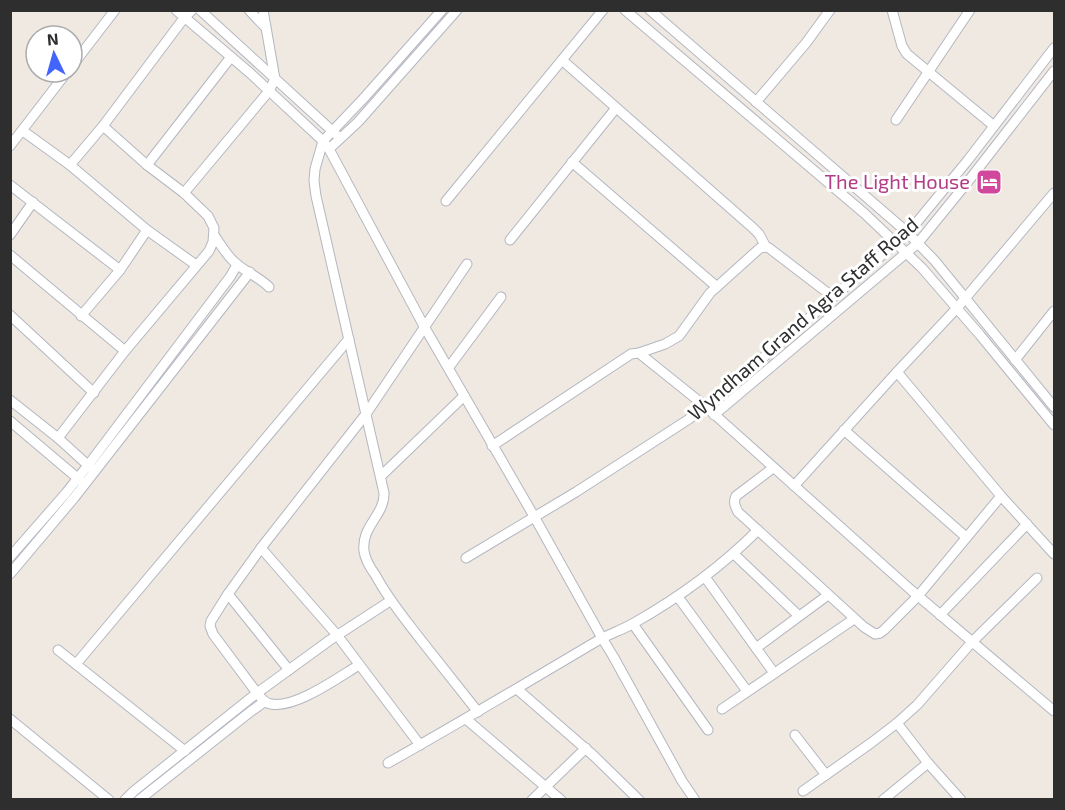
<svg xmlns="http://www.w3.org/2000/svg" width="1065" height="810" font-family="'Exo 2',sans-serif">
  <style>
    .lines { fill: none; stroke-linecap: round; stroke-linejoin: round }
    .minor-casing { stroke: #b4b7c1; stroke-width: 11 }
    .minor { stroke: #fff; stroke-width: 9 }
    .labels { text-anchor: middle; stroke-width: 6; stroke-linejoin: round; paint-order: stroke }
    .hotel-label { font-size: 20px; fill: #b23c85; stroke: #fff; text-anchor: end }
    .street-label { font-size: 20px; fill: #2e2e2e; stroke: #fff }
  </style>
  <rect width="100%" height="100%" fill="#efe9e1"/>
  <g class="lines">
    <g class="minor-casing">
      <g id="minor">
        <path d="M176,10l74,63 73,68 6,8 96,179 110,190 67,120 11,18 69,125 13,19"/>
        <path d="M200,10l140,128"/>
        <path d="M249,10l16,17"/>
        <path d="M442,10l-79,89 -40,42 -8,28 -1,12 2,15 68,297c1,22 -23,33 -20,58 1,9 7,18 12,25 12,23 29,43 45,64 19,24 38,48 57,72"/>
        <path d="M625,10l239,203 58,55 58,67 74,90"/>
        <path d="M650,10l258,223 27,28 119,146"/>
        <path d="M892,10l10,36 5,8 87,72"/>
        <path d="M562,60l191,168 6,6 7,13"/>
        <path d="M72,66l43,-56"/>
        <path d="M756,102l50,-59 24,-33"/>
        <path d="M896,120l74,-110"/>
        <path d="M23,131l47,34 77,65 49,35"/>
        <path d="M10,146l57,-74"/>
        <path d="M329,149l29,-27 99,-112"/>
        <path d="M572,162l145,125"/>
        <path d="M70,165l33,-39 81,-108 8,-8"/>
        <path d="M147,165l84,-108"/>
        <path d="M10,185l110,85"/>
        <path d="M184,193l85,-102 6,-12 -12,-69"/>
        <path d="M446,201l157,-191"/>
        <path d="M10,235l23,-33"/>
        <path d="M214,235c7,10 14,23 24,30 10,8 22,13 31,22"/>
        <path d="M510,240l106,-132"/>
        <path d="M10,255l115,96"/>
        <path d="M10,315l84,78"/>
        <path d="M81,316l39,-46 27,-40"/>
        <path d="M639,353l26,-9 14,-8 31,-43 50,-45 6,-1 3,1 64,49"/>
        <path d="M1015,360l39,-49"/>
        <path d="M449,367l52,-70"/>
        <path d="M897,372l104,124 53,58"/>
        <path d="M10,400l48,38 33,30"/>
        <path d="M714,415l204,-172 52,-64 84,-108"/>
        <path d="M10,421l71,60"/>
        <path d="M844,430l122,107"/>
        <path d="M58,438l67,-87 84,-100 4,-9 1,-14 -6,-12 -24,-23 -37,-28 -44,-39"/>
        <path d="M492,446l139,-92 8,-1 66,53 206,184 143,121"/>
        <path d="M773,468l-37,28c-3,6 -1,10 2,16l126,115 11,7 5,-1 4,-3 34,-34 83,-100"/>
        <path d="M381,476l83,-80"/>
        <path d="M794,486l103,-114 60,-64 97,-115"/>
        <path d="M261,548l76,87 83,110"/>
        <path d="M734,554l65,62"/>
        <path d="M10,557l56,-64 23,-29 141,-187 7,-12"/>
        <path d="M466,558l110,-66 113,-73 40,-32 167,-144 12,-10 60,-73 86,-112"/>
        <path d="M10,574l64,-76 176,-226"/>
        <path d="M705,577l69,96"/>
        <path d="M228,594l61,76"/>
        <path d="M678,597l69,94"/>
        <path d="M940,615l87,-91"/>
        <path d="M633,624l75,106"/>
        <path d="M756,648l72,-53"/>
        <path d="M58,650l127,101"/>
        <path d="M76,664l273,-325"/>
        <path d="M359,665c-20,12 -64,44 -88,39 -7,-1 -10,-6 -14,-11l-44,-59 -3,-8 1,-5 17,-27 33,-46 105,-134 101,-150"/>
        <path d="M517,689l77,67 45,44"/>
        <path d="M722,709l132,-90"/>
        <path d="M10,719l99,81"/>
        <path d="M466,719l95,81"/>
        <path d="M897,723l31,40 33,37"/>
        <path d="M795,735l31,40"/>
        <path d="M388,763c71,-40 140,-81 209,-122 12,-7 25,-11 37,-18 46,-26 87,-56 124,-93"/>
        <path d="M803,791l68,-48 26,-20 20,-18 55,-63 65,-64"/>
        <path d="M125,800l9,-9 123,-98 73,-53 60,-39"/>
        <path d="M139,800l111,-88 14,-10"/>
        <path d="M532,800l54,-52"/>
        <path d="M883,800l45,-37"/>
      </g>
    </g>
    <use href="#minor" class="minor"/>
  </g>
  <defs>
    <g id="hotel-square" transform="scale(1.35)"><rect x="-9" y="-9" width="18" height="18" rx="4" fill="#d1479c" stroke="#fff"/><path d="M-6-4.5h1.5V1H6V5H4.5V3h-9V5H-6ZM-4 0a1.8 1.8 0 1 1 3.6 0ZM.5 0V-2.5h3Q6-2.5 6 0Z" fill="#fff"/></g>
  </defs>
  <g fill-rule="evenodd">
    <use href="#hotel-square" x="989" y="182"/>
  </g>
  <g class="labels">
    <g class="hotel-label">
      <text x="970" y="189">The Light House</text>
    </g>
    <g class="street-label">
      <text transform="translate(803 319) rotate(-41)" y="7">Wyndham Grand Agra Staff Road</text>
    </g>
  </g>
  <rect width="1065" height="810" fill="none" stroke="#2e2e2e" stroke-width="24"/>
  <g transform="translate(54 54) rotate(355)"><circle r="28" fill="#ffffff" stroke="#ababab" stroke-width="1.5"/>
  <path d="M0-4.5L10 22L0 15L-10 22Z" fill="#4264fb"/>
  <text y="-9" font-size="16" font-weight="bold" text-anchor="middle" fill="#2e2e2e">N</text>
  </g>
</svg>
